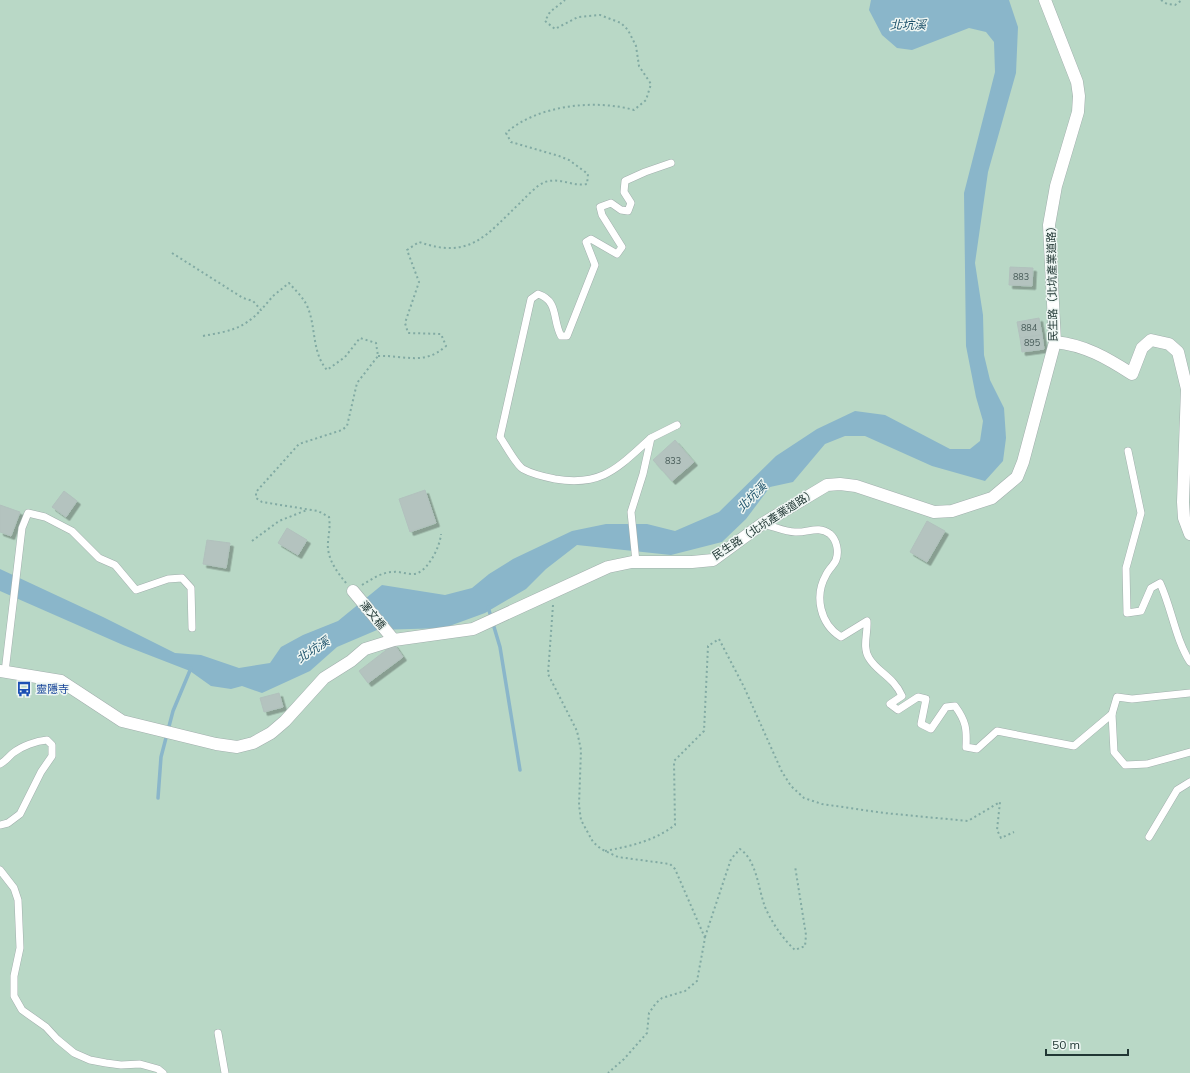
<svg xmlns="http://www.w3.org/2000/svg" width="1190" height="1073" font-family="Mulish,'Noto Sans TC',sans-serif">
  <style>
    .green { fill: #b9d8c6 }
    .water { fill: #8ab6ca }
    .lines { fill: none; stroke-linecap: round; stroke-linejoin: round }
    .stream { stroke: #8ab6ca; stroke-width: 3.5 }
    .building { fill: #b4c3bf; stroke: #b1c1bd; filter: url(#shadow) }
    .lane-casing { stroke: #a2afad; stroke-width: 8 }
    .street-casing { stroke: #a2afad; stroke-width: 13 }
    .path { stroke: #81aaa3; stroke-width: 2; stroke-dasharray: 2 3; stroke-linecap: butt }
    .lane { stroke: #fff; stroke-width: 7 }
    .street { stroke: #fff; stroke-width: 12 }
    .labels { text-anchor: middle; stroke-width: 3; stroke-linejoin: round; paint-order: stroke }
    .number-label { font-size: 9px; fill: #465a57 }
    .street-label { font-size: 11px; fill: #213734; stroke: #eef6f3 }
    .transit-label { font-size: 11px; fill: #164399; stroke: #eef6f3; text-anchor: start }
    .water-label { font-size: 12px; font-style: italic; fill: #21556d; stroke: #eef6f3 }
  </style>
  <defs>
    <filter id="shadow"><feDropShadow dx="3.5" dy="3.5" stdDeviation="0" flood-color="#0004"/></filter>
  </defs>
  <rect width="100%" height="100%" fill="#dee8e6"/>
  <rect class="green" x="0" y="0" width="1190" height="1073"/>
  <path class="water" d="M871,0h138l9,27 -2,46 -28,99 -13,91 8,52 1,40 6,25 14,28 2,30 -3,23 -18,20 -53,-15 -67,-30h-20l-20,8 -32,38 -23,5 -24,32 -24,23 -51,13 -94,-10 -31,24 -20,20 -41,24 -41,15 -67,2 -40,17 -27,24 -48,22 -20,-7 -11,3 -20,-3 -21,-15 -67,-26 -123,-54v-22l103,48 72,36 26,2 38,13 31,-5 11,-16 22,-12 35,-14 44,-36 63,10 27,-7 17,-14 24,-15 59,-28 34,-7h41l28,7 44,-19 57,-56 41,-27 38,-18 30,4 65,34h20l10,-8 3,-20 -7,-24 -10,-51 -2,-153 31,-121 -1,-30 -8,-10 -17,-4 -57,22 -15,-2 -15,-13 -13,-25z"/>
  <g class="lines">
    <g class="stream">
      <path d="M488,607l12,40 20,123"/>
      <path d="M158,798l3,-41 12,-46 18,-43"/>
    </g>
  </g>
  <g class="building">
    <path d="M1010,267l23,1 -1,18 -23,-1z"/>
    <path d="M1039,318l3,17 -22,3 -3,-16z"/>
    <path d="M1042,335l2,14 -22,3 -2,-14z"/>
    <path d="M675,440l19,22 -22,19 -19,-21z"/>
    <path d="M425,490l11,33 -26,9 -11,-33z"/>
    <path d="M64,491l13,10 -11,16 -14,-10z"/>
    <path d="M0,505l20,7 -9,24 -11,-4z"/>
    <path d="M927,521l18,10 -18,31 -17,-10z"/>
    <path d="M287,528l20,12 -9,15 -20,-12z"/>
    <path d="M207,540l23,3 -4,25 -23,-4z"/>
    <path d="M394,644l9,13 -35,26 -9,-12z"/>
    <path d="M279,693l4,14 -19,5 -4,-14z"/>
  </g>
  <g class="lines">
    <g class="lane-casing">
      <g id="lane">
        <path d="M651,438l26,-13"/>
        <path d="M1128,451l13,62 -15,55 1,45 14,-2 10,-23 9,-5c12,26 15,55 30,79"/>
        <path d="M763,524c10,2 22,8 32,8 13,1 23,-7 35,2 7,6 9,18 6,26 -2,5 -8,10 -10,15 -12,21 -6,49 15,62l26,-16c1,12 -5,26 2,37 8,14 25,19 33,38l-12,8 8,6 20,-13 8,2 -5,25 10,5 15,-22 9,-1c11,15 12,23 11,41l11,2 20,-18 77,15 38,-32"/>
        <path d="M636,562l-5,-50 12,-38 8,-36c-33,29 -48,49 -96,41 -10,-2 -23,-5 -32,-10 -7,-4 -18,-25 -23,-32l31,-138 7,-5c21,7 14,25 23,42h6l28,-71 -9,-23 5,-3 26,15 5,-7 -20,-32 -2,-8 11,-4 10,7 7,1 3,-8 -7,-11 1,-11 20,-9 26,-9"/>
        <path d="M5,672l17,-144 6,-15 17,4 27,14 27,27 16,7 21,25 32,-11 14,-1 9,10 1,40"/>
        <path d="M1190,693l-58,6 -15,-2 -5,17 2,38 11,13 22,-1 43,-12"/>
        <path d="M0,764c6,-3 8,-7 13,-11 9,-7 23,-12 34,-13l5,5v11l-11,16 -21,42 -12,9 -8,2"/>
        <path d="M1149,837l28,-47 13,-8"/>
        <path d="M0,870l14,18 4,12 2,48 -6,28v20l8,14 24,17 11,12 17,14 16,7 16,3 15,2 19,-1 18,5 5,4"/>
        <path d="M218,1033l7,40"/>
      </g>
    </g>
    <g class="street-casing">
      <g id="street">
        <path d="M1055,342c30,3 52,16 77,32l10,-26 9,-8 18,4 9,8 9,37 -4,113 1,16 6,16"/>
        <path d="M353,591l40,48"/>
        <path d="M0,671l61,10 61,40 94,23 21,3 16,-4 18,-10 14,-12 39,-43 27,-17 14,-12 29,-9 79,-11 135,-62 24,-5h60l21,-2 49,-36 65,-39 13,-1 16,2 78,26 18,-1 40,-13 25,-21 6,-15 32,-120 -6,-117 7,-39 22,-74 1,-16 -2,-14 -32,-82"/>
      </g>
    </g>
    <g class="path">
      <path d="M1161,0l6,4 8,1 7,-5"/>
      <path d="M172,253l71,45 10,3 8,9 12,-14 16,-13c7,8 15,15 19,25 8,20 4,45 19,62l18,-13 15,-19 16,5 2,13 -21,27 -10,43 -5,4 -43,14 -43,48v6l6,4 56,9 11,6c2,13 -2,22 -1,32 2,14 10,24 18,34"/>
      <path d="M203,336c26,-5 39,-6 58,-26"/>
      <path d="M378,356c27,-1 46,10 68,-10l-5,-12 -33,-1 -3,-10 14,-41 -12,-32 12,-8c52,18 67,-7 102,-40 7,-7 16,-17 24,-20 15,-5 28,5 42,2l1,-10 -19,-14 -10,-4 -48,-14 -5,-9c31,-28 89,-34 128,-23l12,-10 5,-16 -12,-18 -3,-20 -8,-16 -7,-7 -21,-8 -22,2 -23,12 -10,-8 5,-9 15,-12"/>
      <path d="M252,541l27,-20 28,-11"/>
      <path d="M362,585c10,-6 20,-13 31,-13 8,-1 18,4 25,1 12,-6 22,-27 23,-39"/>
      <path d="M553,605l-5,69 29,57 4,19 -2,55 2,15 12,22 8,7 17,8 52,7 5,5 30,69 -8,43 -12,10 -23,7 -6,5 -7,10 -2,20 -23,26 -16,14"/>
      <path d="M605,851c26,-5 49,-10 70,-26l-1,-64 30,-30 4,-85 11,-7 25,48 38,85 9,14 13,12 18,6 62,9 84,8 32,-19 -3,28 4,8 13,-6"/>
      <path d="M705,937l26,-78 9,-10c17,12 18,39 25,58 7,16 18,32 30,43l10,-4 1,-11 -11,-69"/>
    </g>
    <use href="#lane" class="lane"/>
    <use href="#street" class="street"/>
  </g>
  <defs>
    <g id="bus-bare" transform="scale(1.2)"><path d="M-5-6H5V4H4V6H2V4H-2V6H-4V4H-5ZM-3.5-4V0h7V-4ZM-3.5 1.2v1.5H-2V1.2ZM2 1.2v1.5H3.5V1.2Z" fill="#1a4fb4" stroke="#eef6f3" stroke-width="2.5" paint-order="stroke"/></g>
  </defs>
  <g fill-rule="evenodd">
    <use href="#bus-bare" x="24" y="689"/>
  </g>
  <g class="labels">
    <g class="number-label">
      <text x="1021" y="280">883</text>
      <text x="1029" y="331">884</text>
      <text x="1032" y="346">895</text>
      <text x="673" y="464">833</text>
    </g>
    <g class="street-label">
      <text transform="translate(1052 281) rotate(-91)" y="4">民生路（北坑產業道路）</text>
      <text transform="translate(764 524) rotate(-33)" y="4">民生路（北坑產業道路）</text>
      <text transform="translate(373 615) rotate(50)" y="4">澤文橋</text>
    </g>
    <g class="transit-label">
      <text x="36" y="693">靈隱寺</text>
    </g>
    <g class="water-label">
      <text x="908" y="29">北坑溪</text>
      <text transform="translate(752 497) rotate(-45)" y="4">北坑溪</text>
      <text transform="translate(313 650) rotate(-33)" y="4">北坑溪</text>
    </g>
  </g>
  <path d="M1046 1049v6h82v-6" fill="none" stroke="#213734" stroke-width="2"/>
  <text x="1052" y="1049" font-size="12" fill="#213734" stroke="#eef6f3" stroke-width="3" paint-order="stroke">50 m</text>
</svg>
